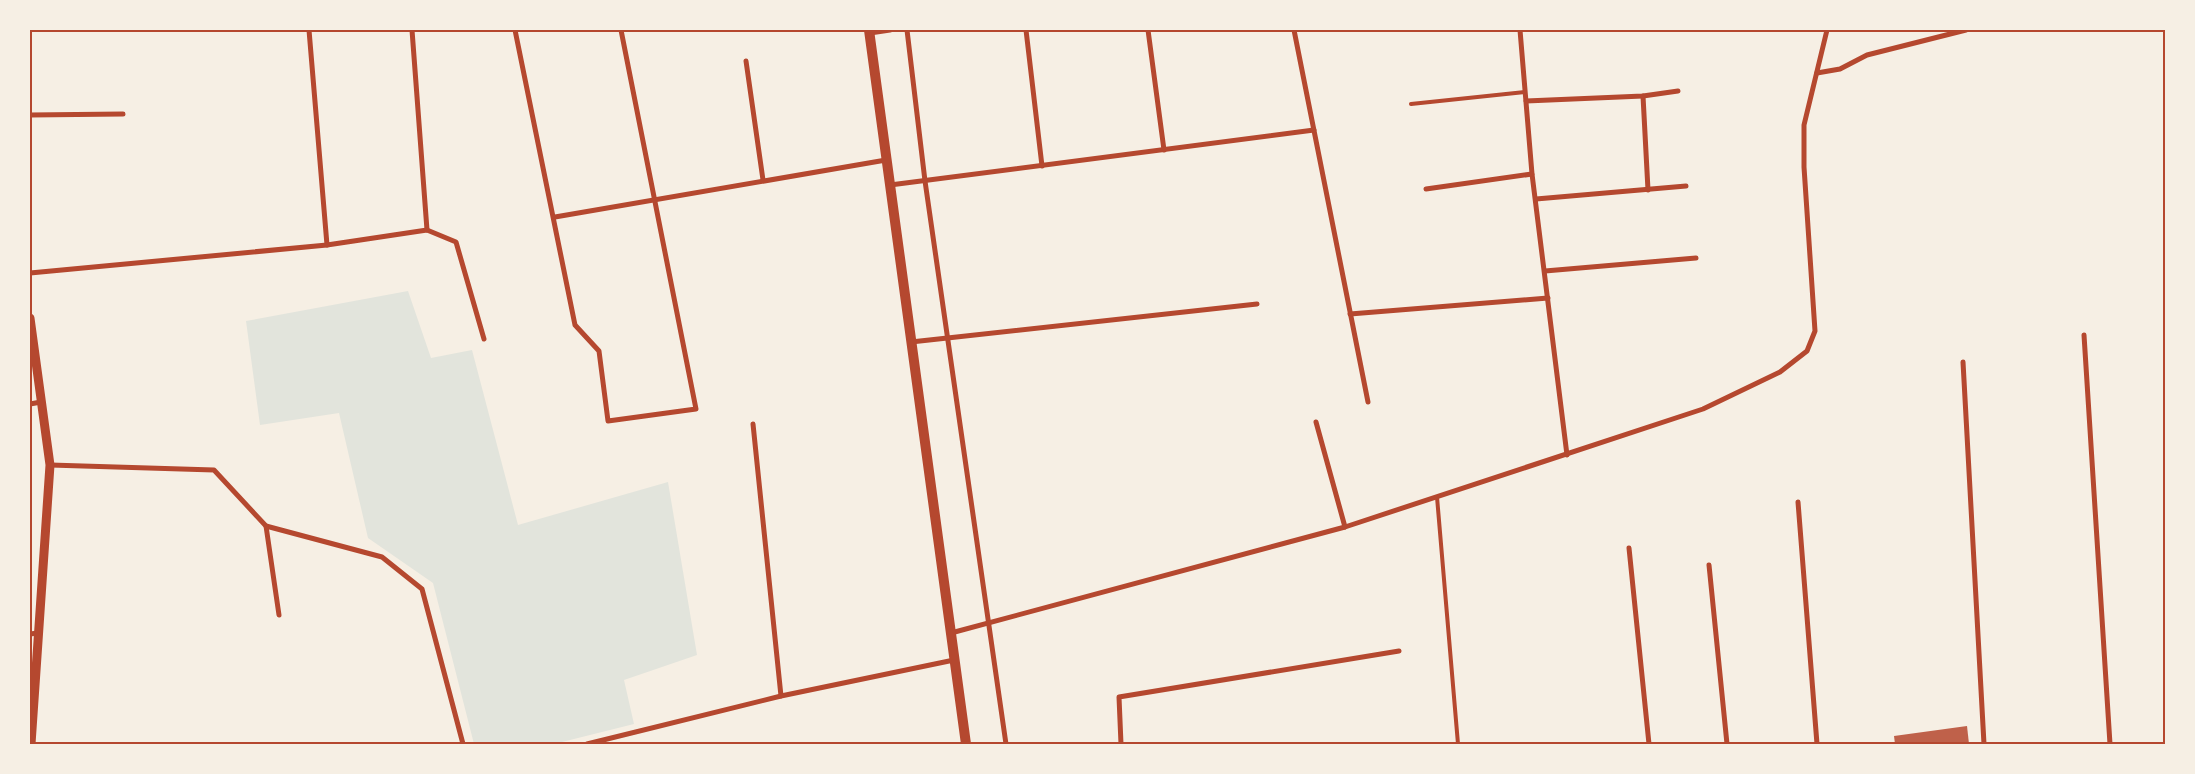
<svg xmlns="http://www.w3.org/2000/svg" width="2195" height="774" font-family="Spectral,serif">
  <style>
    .green { fill: #e2e4dc }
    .building { fill: #bf614a }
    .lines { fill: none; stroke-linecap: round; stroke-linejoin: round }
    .service { stroke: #b5482f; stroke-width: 4 }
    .minor { stroke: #b5482f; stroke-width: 5 }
    .tertiary { stroke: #b5482f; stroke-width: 9 }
    .secondary { stroke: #b5482f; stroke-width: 10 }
    .neatline { fill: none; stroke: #b5482f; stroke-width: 2 }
  </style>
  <rect width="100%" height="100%" fill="#f6efe4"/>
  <path class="green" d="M408,291l23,67 41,-8 46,175 150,-43 29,173 -73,25 10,44 -80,20h-80l-41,-161 -65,-45 -29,-125 -79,12 -14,-104z"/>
  <path class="building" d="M1967,726l2,18h-74l-1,-8z"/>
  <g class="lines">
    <g class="service">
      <path d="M1411,104l114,-12"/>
      <path d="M1437,497l21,247"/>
    </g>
    <g class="minor">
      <path d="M309,30l18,215"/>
      <path d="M412,30l15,200"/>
      <path d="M515,30l60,295 24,26 9,70 88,-12 -75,-379"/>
      <path d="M907,30l18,151 81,563"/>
      <path d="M1026,30l16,136"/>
      <path d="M1148,30l16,120"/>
      <path d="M1294,30l74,372"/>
      <path d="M1520,30l12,144 35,281"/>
      <path d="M870,33l20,-3"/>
      <path d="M746,61l17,119"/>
      <path d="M1817,73l23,-4 27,-14 99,-25"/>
      <path d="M1643,96l5,94"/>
      <path d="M1526,101l117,-5 35,-5"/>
      <path d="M30,115l93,-1"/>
      <path d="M890,185l424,-55"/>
      <path d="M1426,189l106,-15"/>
      <path d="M1536,199l150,-13"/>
      <path d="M555,217l331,-57"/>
      <path d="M1545,271l151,-13"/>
      <path d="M30,273l297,-28 100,-15 29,12 28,97"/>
      <path d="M1350,314l198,-16"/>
      <path d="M2084,335l26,409"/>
      <path d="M911,342l346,-38"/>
      <path d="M1963,362l21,382"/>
      <path d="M30,404l11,-2"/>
      <path d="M1316,422l29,105"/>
      <path d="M753,424l28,272"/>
      <path d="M50,465l164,5 52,56 116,31 40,32 41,155"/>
      <path d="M1798,502l19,242"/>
      <path d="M266,526l13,89"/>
      <path d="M1629,548l20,196"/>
      <path d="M1709,565l18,179"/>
      <path d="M951,633l394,-106 358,-118 77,-37 27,-21 8,-20 -11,-164v-42l23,-95"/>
      <path d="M30,634l8,-1"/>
      <path d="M587,744l194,-48 173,-36"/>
      <path d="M1121,744l-2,-47 280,-46"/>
    </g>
    <path class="tertiary" d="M30,318l20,147 -19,279"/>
    <path class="secondary" d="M869,30l97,714"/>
  </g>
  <rect width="2195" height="774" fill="none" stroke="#f6efe4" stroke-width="62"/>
  <rect x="31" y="31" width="2133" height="712" class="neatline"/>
</svg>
